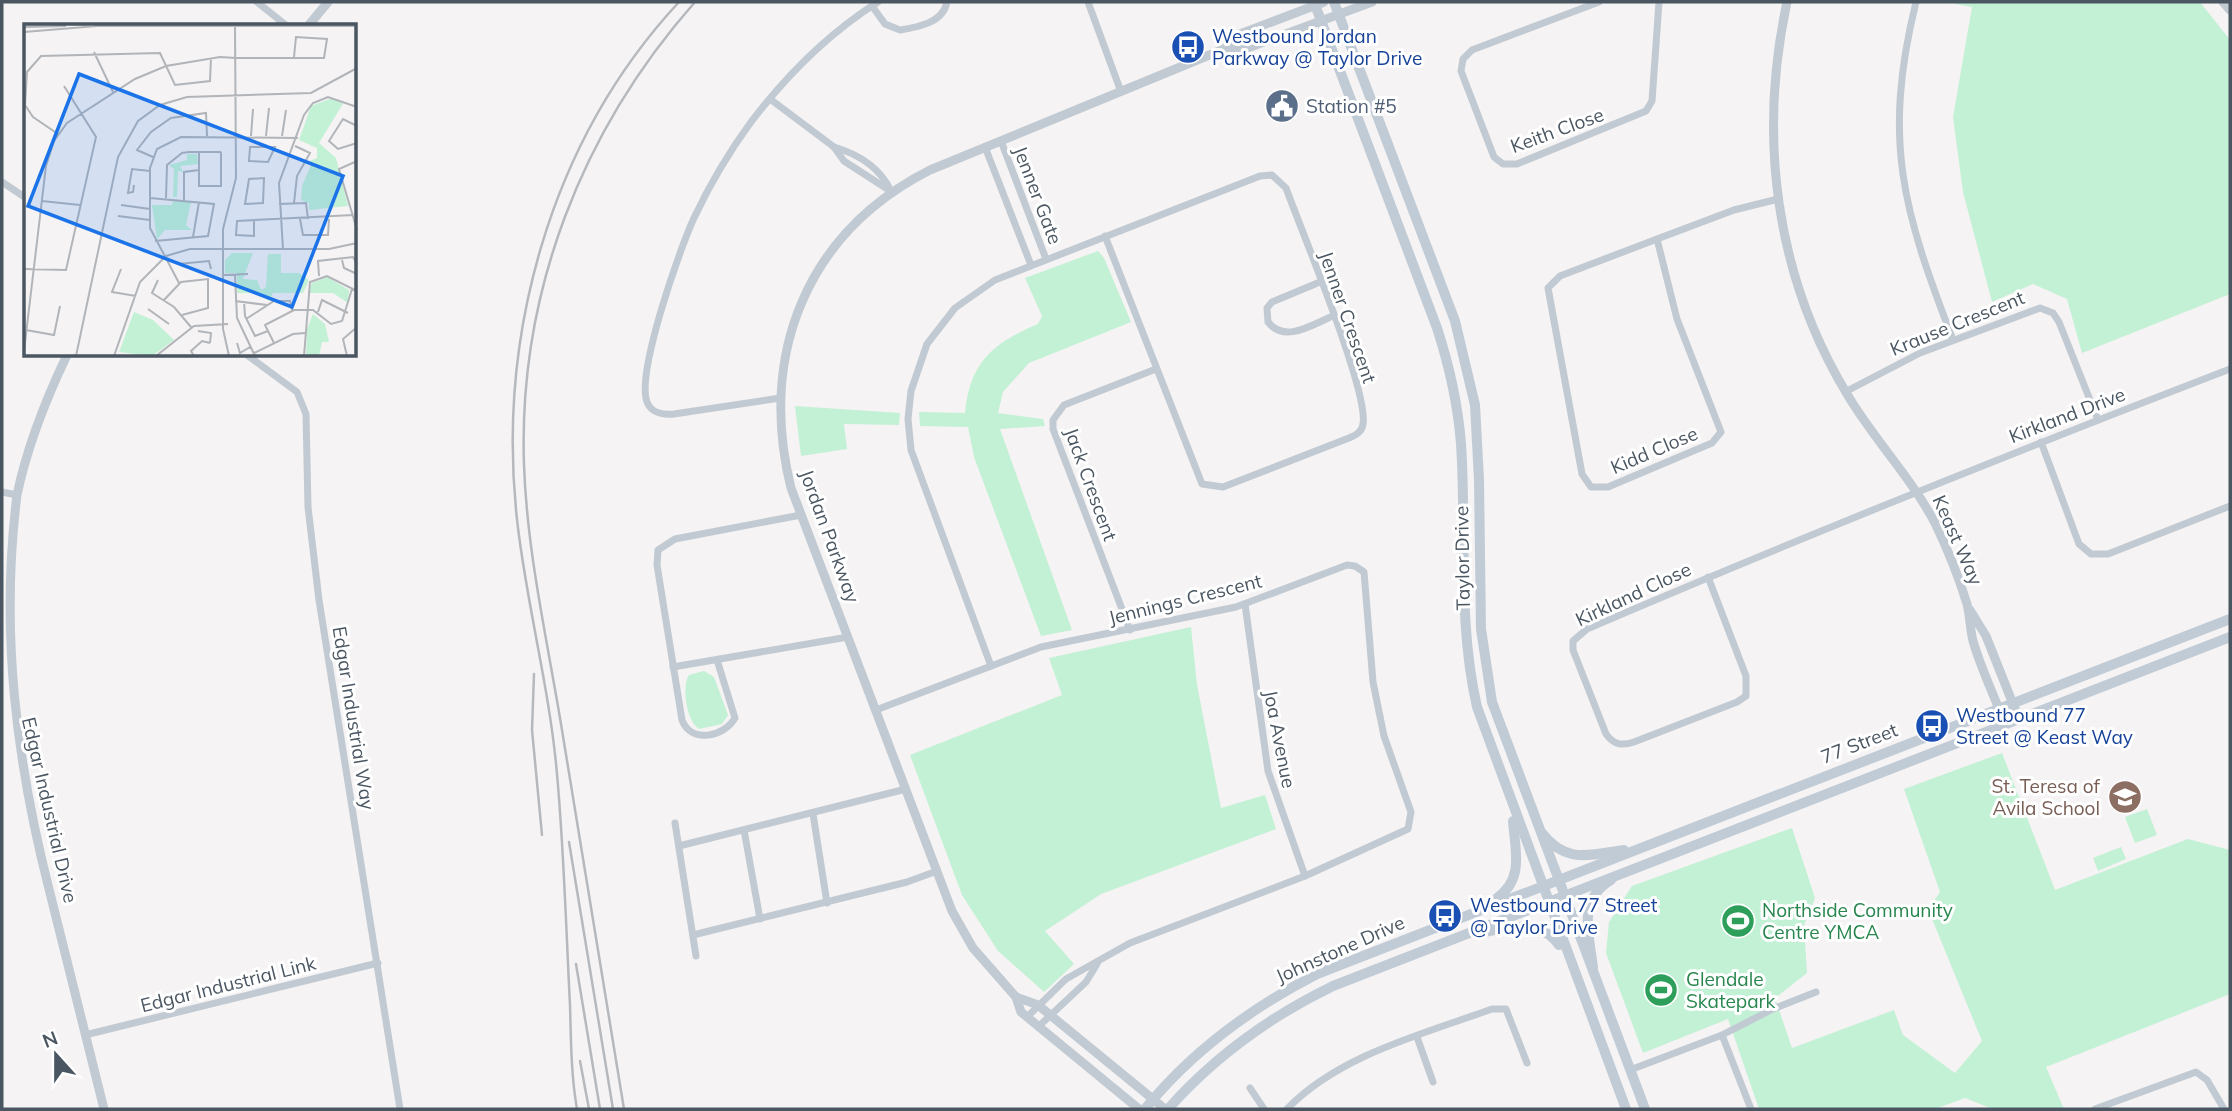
<svg xmlns="http://www.w3.org/2000/svg" width="2232" height="1111" font-family="Mulish,sans-serif">
  <style>
    .green { fill: #c3f1d5 }
    .lines { fill: none; stroke-linecap: round; stroke-linejoin: round }
    .minor { stroke: #c1cad2; stroke-width: 7 }
    .tertiary { stroke: #c1cad2; stroke-width: 9 }
    .secondary { stroke: #c1cbd6; stroke-width: 10 }
    .rail { stroke: #b5b8bd; stroke-width: 2.5 }
    .labels { text-anchor: middle; stroke-width: 6; stroke-linejoin: round; paint-order: stroke }
    .transit-label { font-size: 19px; fill: #164399; stroke: #fff; text-anchor: start }
    .service-label { font-size: 19px; fill: #4e5e75; stroke: #fff; text-anchor: start }
    .street-label { font-size: 19px; fill: #4a5661; stroke: #fff }
    .education-label { font-size: 19px; fill: #785e54; stroke: #fff; text-anchor: end }
    .leisure-label { font-size: 19px; fill: #27864d; stroke: #fff; text-anchor: start }
    .inset-road { fill: none; stroke: #b1b4b9; stroke-width: 2 }
    .view { fill: #1a73e8; fill-opacity: 0.15; stroke: #1a73e8; stroke-width: 3.5 }
    .inset-edge { fill: none; stroke: #4a5661; stroke-width: 3.5 }
  </style>
  <rect width="100%" height="100%" fill="#f5f3f3"/>
  <g class="green">
    <path d="M1945,2h255l30,38v254l-148,59 -15,-54 -34,-15 -41,18 -29,-110 -10,-75 19,-110z"/>
    <path d="M1098,251l6,7 27,64 -102,41 -26,29 -5,21 45,6 2,7 -45,3 72,201 -31,6 -67,-179 -6,-30 -48,-1 -1,-14 46,1c5,-51 28,-70 73,-89l4,-8 -17,-38z"/>
    <path d="M795,406l105,7 -1,12 -55,-1 3,25 -46,7z"/>
    <path d="M1191,627l6,58 24,123 44,-13 11,34 -175,65 -56,37 29,33 -30,28 -46,-41 -36,-56 -52,-140 152,-60 -13,-37z"/>
    <path d="M704,671l10,6 14,38 -6,9 -23,5c-12,-7 -18,-42 -10,-54z"/>
    <path d="M2002,753l53,137 133,-51 42,11v144l-184,73 18,42h-71l-28,-11 -30,11h-176l-31,-90 -85,34 -37,-100 3,-31 23,-36 160,-58 23,70 -11,27 3,48 -32,25 17,50 102,-38 9,25 52,38 27,-32 -54,-132 12,-17 -36,-103z"/>
    <path d="M2147,809l10,26 -22,8 -10,-26z"/>
    <path d="M2121,847l5,12 -28,12 -5,-13z"/>
  </g>
  <g class="lines">
    <g class="minor">
      <path d="M257,2l30,24"/>
      <path d="M1088,2l32,87"/>
      <path d="M1599,2l-127,48 -9,9 -2,12 33,86 9,7h14l129,-53 6,-10 7,-99"/>
      <path d="M1916,2c-34,139 -13,208 37,338"/>
      <path d="M872,6l13,18 15,6c18,-3 43,-7 47,-28"/>
      <path d="M770,99l64,48 10,14 48,31"/>
      <path d="M1001,141l45,118"/>
      <path d="M834,147c24,7 46,21 57,44"/>
      <path d="M985,147l46,118"/>
      <path d="M2,182l24,16"/>
      <path d="M1657,239l20,80 44,113 -9,11 -104,44h-17l-9,-13 -34,-186 12,-12z"/>
      <path d="M1657,239l77,-29 44,-11"/>
      <path d="M1320,282l-48,20 -5,6 1,14c17,22 45,2 65,-6"/>
      <path d="M247,355l50,37 9,22 2,93 11,93 81,509"/>
      <path d="M1845,392l75,-39 120,-45 13,5 6,9 39,98"/>
      <path d="M780,398l-106,16c-11,1 -22,0 -27,-12 -11,-29 33,-154 47,-184 16,-34 35,-66 57,-96 35,-46 78,-89 127,-120"/>
      <path d="M2041,442l38,102 12,10h17l122,-48"/>
      <path d="M2,492l15,3"/>
      <path d="M1708,577l38,99v20l-9,6 -103,40c-12,4 -20,3 -28,-8l-33,-84v-9l14,-12c213,-91 427,-177 643,-260"/>
      <path d="M1245,604l23,167 37,105"/>
      <path d="M1130,630l-77,-201v-9l11,-15 92,-36"/>
      <path d="M717,660l18,58c-11,19 -44,26 -53,2l-25,-155 1,-15 17,-11 126,-24"/>
      <path d="M991,666l-80,-216 -3,-31 3,-28 16,-47 28,-36 40,-28 265,-104 12,-1 14,13c15,42 83,203 77,236 -1,8 -7,11 -14,14l-126,49 -21,-3 -97,-248"/>
      <path d="M673,667l175,-30"/>
      <path d="M876,710l165,-63 195,-40 111,-42 8,1 9,6 9,110 11,54 27,76 -3,17 -103,47 -175,67 -64,36 -39,38"/>
      <path d="M813,814l14,89"/>
      <path d="M675,823l21,133"/>
      <path d="M744,830l16,89"/>
      <path d="M679,846l227,-57"/>
      <path d="M693,935l214,-53 30,-11"/>
      <path d="M1038,1027l48,-45 11,-18"/>
      <path d="M85,1035l293,-72"/>
      <path d="M1722,1035l29,74"/>
      <path d="M1417,1037l16,45"/>
      <path d="M1630,1070l92,-35 51,-26 43,-17"/>
      <path d="M1250,1088l14,21"/>
      <path d="M1287,1109c52,-54 136,-75 205,-100h14l21,54"/>
      <path d="M2095,1109l101,-37 11,8 17,29"/>
    </g>
    <g class="tertiary">
      <path d="M1787,2c-29,134 -12,273 60,392 27,46 65,84 89,131 12,25 23,53 31,79 3,12 3,25 6,37 8,28 22,56 32,84"/>
      <path d="M2223,2l7,8"/>
      <path d="M308,26l20,-24"/>
      <path d="M1224,49h21l127,-47"/>
      <path d="M67,355c-21,44 -40,92 -50,140 -17,136 -1,266 33,398 18,72 36,144 54,216"/>
      <path d="M1970,610l16,26 33,83"/>
      <path d="M1016,997l22,8 127,104"/>
      <path d="M1139,1109l-118,-97 -5,-15 -43,-49 -21,-37 -161,-423c-33,-133 15,-255 139,-318l294,-121 16,-15 84,-32"/>
    </g>
    <g class="secondary">
      <path d="M1314,2l123,326c12,37 21,77 24,116 6,89 -4,175 16,263l149,402"/>
      <path d="M1334,2l121,319 20,84 4,75 2,149 11,73 153,407"/>
      <path d="M1542,833c24,31 47,22 82,17"/>
      <path d="M1496,899c29,-20 19,-49 17,-78"/>
      <path d="M1480,933c28,-6 60,-15 79,12"/>
      <path d="M1593,967c-4,-33 -16,-67 18,-87"/>
      <path d="M1145,1109c47,-58 106,-101 172,-135l913,-355"/>
      <path d="M1168,1109c47,-53 101,-92 165,-123l897,-349"/>
    </g>
    <g class="rail">
      <path d="M534,674l-2,56 10,105"/>
      <path d="M569,842l44,267"/>
      <path d="M576,964l24,145"/>
      <path d="M580,1061l9,48"/>
      <path d="M577,1109c-6,-34 -6,-69 -7,-104 -4,-77 -6,-154 -13,-231 -7,-82 -29,-164 -39,-246 -23,-188 31,-386 161,-526"/>
      <path d="M624,1109c-21,-128 -42,-256 -63,-385 -14,-85 -34,-172 -37,-259 -6,-172 58,-335 171,-463"/>
    </g>
  </g>
  <defs>
    <g id="bus-disc" transform="scale(1.75)"><circle r="9.5" fill="#1a4fb4" stroke="#fff"/><path d="M-5-6H5V4H4V6H2V4H-2V6H-4V4H-5ZM-3.5-4V0h7V-4ZM-3.5 1.2v1.5H-2V1.2ZM2 1.2v1.5H3.5V1.2Z" fill="#fff"/></g>
    <g id="civic-disc" transform="scale(1.75)"><circle r="9.5" fill="#5c6f8a" stroke="#fff"/><path d="M-.6-6.5H3V-4.5H.6V-3L4-1V1h2V6H-6V1h2V-1L-.6-3ZM-1.2 2.5V6h2.4V2.5Z" fill="#fff"/></g>
    <g id="school-disc" transform="scale(1.75)"><circle r="9.5" fill="#8d6e63" stroke="#fff"/><path d="M0-5L7-2L0 1L-7-2ZM-4 1L0 2.5L4 1V4Q0 6-4 4Z" fill="#fff"/></g>
    <g id="stadium-disc" transform="scale(1.75)"><circle r="9.5" fill="#2e9e5b" stroke="#fff"/><path d="M0-5a6.5 5 0 1 0 0 10a6.5 5 0 1 0 0-10ZM-3.5-1.8h7v3.6h-7Z" fill="#fff"/></g>
  </defs>
  <g fill-rule="evenodd">
    <use href="#bus-disc" x="1188" y="47"/>
    <use href="#civic-disc" x="1282" y="106"/>
    <use href="#bus-disc" x="1932" y="726"/>
    <use href="#school-disc" x="2125" y="797"/>
    <use href="#bus-disc" x="1445" y="916"/>
    <use href="#stadium-disc" x="1738" y="921"/>
    <use href="#stadium-disc" x="1661" y="990"/>
  </g>
  <g class="labels">
    <g class="transit-label">
      <text x="1212" y="43">Westbound Jordan<tspan x="1212" dy="22">Parkway @ Taylor Drive</tspan></text>
      <text x="1956" y="722">Westbound 77<tspan x="1956" dy="22">Street @ Keast Way</tspan></text>
      <text x="1470" y="912">Westbound 77 Street<tspan x="1470" dy="22">@ Taylor Drive</tspan></text>
    </g>
    <g class="service-label">
      <text x="1306" y="113">Station #5</text>
    </g>
    <g class="street-label">
      <text transform="translate(1557 130) rotate(-20)" y="7">Keith Close</text>
      <text transform="translate(1038 195) rotate(69)" y="7">Jenner Gate</text>
      <text transform="translate(1348 317) rotate(71)" y="7">Jenner Crescent</text>
      <text transform="translate(1957 323) rotate(-22)" y="7">Krause Crescent</text>
      <text transform="translate(2067 415) rotate(-21)" y="7">Kirkland Drive</text>
      <text transform="translate(1654 450) rotate(-23)" y="7">Kidd Close</text>
      <text transform="translate(1091 484) rotate(70)" y="7">Jack Crescent</text>
      <text transform="translate(830 536) rotate(70)" y="7">Jordan Parkway</text>
      <text transform="translate(1958 540) rotate(66)" y="7">Keast Way</text>
      <text transform="translate(1462 558) rotate(-91)" y="7">Taylor Drive</text>
      <text transform="translate(1633 594) rotate(-25)" y="7">Kirkland Close</text>
      <text transform="translate(1185 599) rotate(-14)" y="7">Jennings Crescent</text>
      <text transform="translate(354 718) rotate(81)" y="7">Edgar Industrial Way</text>
      <text transform="translate(1280 739) rotate(79)" y="7">Joa Avenue</text>
      <text transform="translate(1859 743) rotate(-21)" y="7">77 Street</text>
      <text transform="translate(50 810) rotate(77)" y="7">Edgar Industrial Drive</text>
      <text transform="translate(1340 949) rotate(-24)" y="7">Johnstone Drive</text>
      <text transform="translate(228 984) rotate(-14)" y="7">Edgar Industrial Link</text>
    </g>
    <g class="education-label">
      <text x="2100" y="793">St. Teresa of<tspan x="2100" dy="22">Avila School</tspan></text>
    </g>
    <g class="leisure-label">
      <text x="1762" y="917">Northside Community<tspan x="1762" dy="22">Centre YMCA</tspan></text>
      <text x="1686" y="986">Glendale<tspan x="1686" dy="22">Skatepark</tspan></text>
    </g>
  </g>
  <g transform="translate(24 24)">
    <rect width="332" height="332" fill="#f5f3f3"/>
    <path d="M308,74l12,4 -25,41 17,15 12,48 -39,4v-7l-8,-3 1,-14 9,-21 -4,-3 10,-4v-10l-18,-8 12,-34zM163,130h10l1,10 -18,2 3,6 -5,-1 -1,26h-4l1,-28 -5,-4 18,-5zM149,176l18,2 -5,23 6,5h-27l-8,9 -5,-34h20zM208,229h21l-10,26 14,1 4,10 5,-3 2,-33h13v19h18l10,7 -6,13h-30l-4,8 -8,-8h-24v-20h-12v-13zM303,253l22,13 -1,13 -15,-10h-25l4,-10zM110,288l19,8 21,20 -22,16 -33,-4zM289,290l12,10 4,18h-7l-3,14h-13l1,-27z" fill="#c3f1d5"/>
    <path class="inset-road" d="M70,2h263M0,3l42,-1M0,8l73,-6M70,28l19,40M333,102l-14,-7 -14,22 9,8 19,-6M34,110l-25,-17 -8,-12 2,-33 14,-16 119,-3 15,32 35,-4 1,-23M227,112l2,-27M242,112l3,-28M258,112l4,-26M251,123l-7,15 -19,-1 1,-14zM129,133l-16,-7 14,-18 20,-14 35,-5 1,23M333,137l-18,8 18,61M240,154l-1,25 -18,1 4,-25zM110,161l-1,7 -5,1 4,-24 18,2M126,174l64,6 -6,32 -53,5M142,174l1,-33 15,-12 7,-1h31l1,1v33h-22v-34M160,176v-28l15,-2M18,177l38,4M270,179l3,-27 13,-23 -15,-7M255,180l27,-1 2,16M97,181l29,4M94,192l32,4M276,195l3,16h25l1,-16M230,196v16l-18,-1 1,-14 116,-6M169,213l6,-35M259,225l-4,-66 25,-68 9,-12 15,-6 29,10M318,236l2,8 13,6M154,240l31,-3 2,8M0,245l42,1 30,-133 -32,-51M97,245l-9,23 24,4M199,251l25,-1M211,251l2,43 18,38M295,252l-1,-15 35,-4 4,7M134,256l-6,13 22,14 17,20M155,259l-29,-55v-60l7,-19 24,-12 117,1M140,276l17,-18 27,-3v29l-26,7M211,277l32,4M220,277l1,15 10,20 13,-5M124,285l21,15M294,288l4,-12 26,13M222,295l28,-18h16l2,9M2,306l28,5 6,-29M174,307l13,2 -1,10M213,319l3,10 10,-6M250,319l-9,-18 29,-15h19l18,14 11,-3 10,-32M0,327l22,-185 8,-25 13,-18 68,-44 31,-13 54,-9 16,1h88l3,-19 -31,-2 -2,20M230,329l39,-19 12,-1M52,332l42,-199 20,-36 22,-16 27,-8 124,-4 46,-25M90,332l26,-74 26,-26 24,-7h139l28,-6M132,332l38,-30 34,-2M170,332l-3,-5 11,-10 8,2M205,332l-6,-27v-100l13,-51 -1,-152M280,332l6,-74 17,-6 30,15M323,332l-4,-17 14,-12"/>
    <path class="view" d="M55,50l264,102 -51,131 -264,-101z"/>
    <rect width="332" height="332" class="inset-edge"/>
  </g>
  <rect width="2232" height="1111" fill="none" stroke="#4a5661" stroke-width="7"/>
  <g transform="translate(56 1055) rotate(339)" stroke="#ffffff" stroke-width="5" paint-order="stroke">
  <path d="M0-5L12 26L0 18L-12 26Z" fill="#4a5661"/>
  <text y="-10" font-size="19" font-weight="bold" text-anchor="middle" fill="#4a5661">N</text>
  </g>
</svg>
